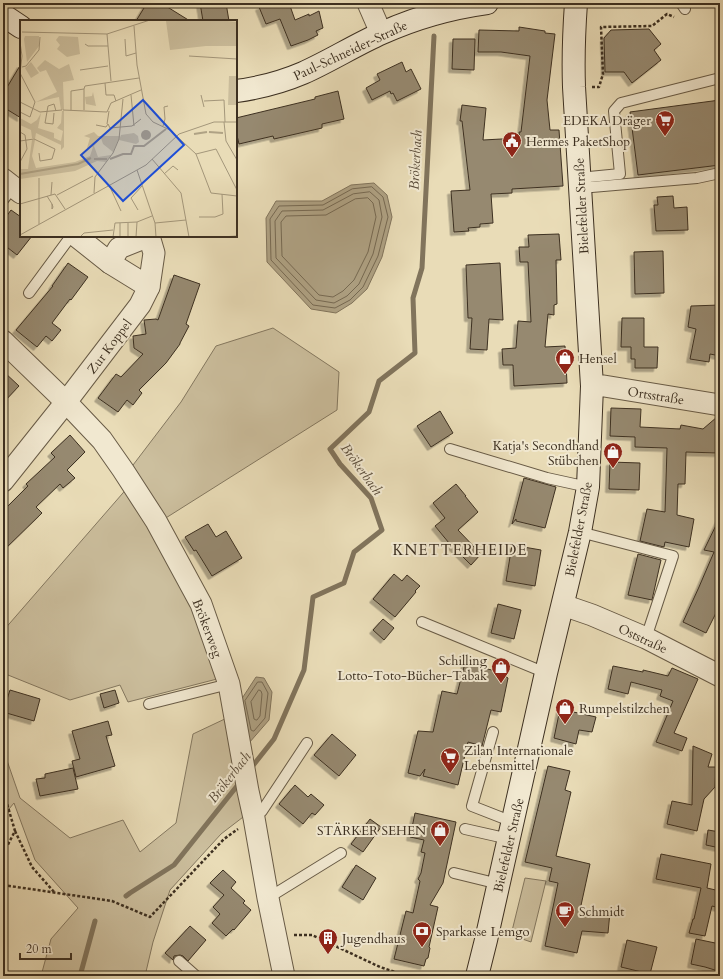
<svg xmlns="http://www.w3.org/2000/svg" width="723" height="979" font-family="Cardo,serif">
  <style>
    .green { fill: #ccbf9e; stroke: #847860 }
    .water { fill: #afa284; stroke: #81745c }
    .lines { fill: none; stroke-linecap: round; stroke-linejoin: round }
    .shore { stroke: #766952; stroke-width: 1 }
    .stream { stroke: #81745c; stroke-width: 5 }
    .building { fill: #96896f; stroke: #3d3021; filter: url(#shadow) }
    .lane-casing { stroke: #685b46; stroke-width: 12 }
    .street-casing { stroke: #685b46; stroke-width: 23 }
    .secondary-casing { stroke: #3d3021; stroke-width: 24 }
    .path { stroke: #3d3021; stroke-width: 2.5; stroke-dasharray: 3 2; stroke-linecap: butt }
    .lane { stroke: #f1e8d0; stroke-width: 10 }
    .street { stroke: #f1e8d0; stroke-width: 21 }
    .secondary { stroke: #f1e8d0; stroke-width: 22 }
    .labels { text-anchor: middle; stroke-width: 4; stroke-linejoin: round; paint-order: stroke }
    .street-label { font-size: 13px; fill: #3d3021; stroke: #f1e8d0 }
    .poi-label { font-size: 13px; fill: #3d3021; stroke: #f1e8d0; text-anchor: start }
    .water-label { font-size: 14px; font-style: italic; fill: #5a4c3a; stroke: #f1e8d0 }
    .quarter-label { font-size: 15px; letter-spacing: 1px; fill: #3d3021; stroke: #f1e8d0 }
    .inset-river { fill: none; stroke: #afa284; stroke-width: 2 }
    .inset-road { fill: none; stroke: #a4977b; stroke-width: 1 }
    .view { fill: #1d4ed8; fill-opacity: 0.15; stroke: #1d4ed8; stroke-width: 2 }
    .inset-edge { fill: none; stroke: #3d3021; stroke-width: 2 }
  </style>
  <defs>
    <filter id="shadow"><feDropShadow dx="-3.5" dy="3.5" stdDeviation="0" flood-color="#0004"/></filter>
  </defs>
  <rect width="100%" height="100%" fill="#e9dcb7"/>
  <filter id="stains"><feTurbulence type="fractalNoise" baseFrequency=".005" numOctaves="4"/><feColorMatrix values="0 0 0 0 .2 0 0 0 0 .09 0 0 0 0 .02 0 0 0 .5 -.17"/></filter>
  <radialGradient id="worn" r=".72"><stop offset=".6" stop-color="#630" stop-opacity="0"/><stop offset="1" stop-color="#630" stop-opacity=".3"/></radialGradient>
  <g class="green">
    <path d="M273,328l66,44 -2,38 -176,111 -31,-52 51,-67 35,-56z"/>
    <path d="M129,486l68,119 20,74 -89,23 -8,-17 -50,15 -67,-27v-42z"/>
    <path d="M229,717l18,97 -26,20 -51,56 -17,52 -8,34h-104l10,-37 27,-31 -43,-48 -21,-57 -10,12 -1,10v-76l17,49 50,40 53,-18 17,32 36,-29 17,-89z"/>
    <path d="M525,878l21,3 -15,61 -20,-7z"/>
  </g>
  <g class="water">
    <path d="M374,183l13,12 5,22 -10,40 -15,32 -15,14 -16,10 -25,-4 -44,-47 -1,-44 10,-17h46l29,-16z"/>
    <path d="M256,677l8,1 8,14 -3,28 -20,23 -8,-43z"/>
  </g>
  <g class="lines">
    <g class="shore">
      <path d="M372,187l11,10 5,20 -10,39 -15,31 -13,13 -15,8 -22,-3 -42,-45 -1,-41 9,-13 44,-1 29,-16z"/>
      <path d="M370,192l9,8 3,17 -9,37 -14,30 -12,12 -13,7 -18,-3 -40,-42 -1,-37 7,-10 41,-1 30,-16z"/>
      <path d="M368,198l5,5 3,14 -8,35 -14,28 -11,11 -10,6 -14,-2 -37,-39 -1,-34 5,-6 40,-1 29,-16z"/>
      <path d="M258,682h4l6,11 -3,25 -11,13h-1l-2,-1 -6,-29z"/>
      <path d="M259,690l2,1 1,3 -2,22 -3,4h-1l-2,-1 -3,-17z"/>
    </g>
    <g class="stream">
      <path d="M251,768l23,-29 30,-69 9,-73 31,-14 10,-31 28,-22 -11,-32 -31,-34 -10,-15 39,-37 10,-31 36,-28 -2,-55 9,-30 12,-232"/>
      <path d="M126,896l4,-3 44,-28 67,-84"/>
      <path d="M80,976l15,-55"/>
    </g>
  </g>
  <g class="building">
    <path d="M147,3h14l29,18h-54z"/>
    <path d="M200,3h26l3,18h-26z"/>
    <path d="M269,3h20l6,17 14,-6v2l10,-5 4,17 -7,3 2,4 -10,5 -17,6 -11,-27 -14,5 -7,-17z"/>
    <path d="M519,27l26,4v2l10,1 -8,66 3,30h9l4,56 -51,3v4l-21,1 2,29 -13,1v3l-12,1 1,3 -15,1 -3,-41 19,-1 -8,-69h-2l2,-16 24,3 -3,32 37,-2 -1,-6h2l9,-76 -29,-4h-23l1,-22 40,1z"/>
    <path d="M649,29l12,15 -7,6 7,10 -29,23 -8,-11h-19l-1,-34 7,-8z"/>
    <path d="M453,39h22l-1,31 -22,-1z"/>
    <path d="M402,62l4,10 5,-3 10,20 -24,12 -4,-8 -2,1 -1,-3 -18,9 -6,-12 14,-8 -3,-6z"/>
    <path d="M21,64v54l-18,-11v-13z"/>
    <path d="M338,91l6,28 -22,5v4l-48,11 -1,-3 -34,8 -3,-13v-13l79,-19v-2z"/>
    <path d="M720,100v65l-82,10 -8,-63z"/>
    <path d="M673,196l1,12 13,-1 1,23 -32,1 -2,-26h4l-1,-8z"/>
    <path d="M11,210l10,7v19h11l-15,19 -14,-11v-23z"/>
    <path d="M559,234l2,26h-5l1,44 -3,1v10l-6,-1 -3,33 20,-1 2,37 -53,3 -1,-21h-10l-1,-16 14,-1 2,-27 13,1 -3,-60h-8l-1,-15h10l-1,-12z"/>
    <path d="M663,251l1,42 -29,1 -1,-42z"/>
    <path d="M68,263l20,14 -17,23 -1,-1 -18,24 9,7 -9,11 -6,-5 -9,11 -21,-17 37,-44h-1z"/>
    <path d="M500,263l3,57 -14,-1 -2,31 -17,-1 2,-31h-4l-2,-53z"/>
    <path d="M174,275l26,9 -14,40 3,2 -9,17v1l-14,19 -27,27 3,3 -9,12 -6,-5 -9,12 -20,-14 18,-24 5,3 22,-23 -9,-6 -1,-12 13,-2 -2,-14 12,-1 2,1z"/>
    <path d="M720,305v51l-10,-2 -1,8 -19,-3 6,-30 -8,-2 3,-21z"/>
    <path d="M622,318h22v29h14l-1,21h-22v-9h-4v-12h-10z"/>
    <path d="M3,371l16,15 -16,17z"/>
    <path d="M611,408l30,1 -1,18 40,2 1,-4 22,4 14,-12h3v24h-2v12l-32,-1 -1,32h-7l-1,31 17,4 -5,28 -24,-5 -1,5 -24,-6 7,-32 18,3 2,-64 -32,-1v-10l-25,-1z"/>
    <path d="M440,411l13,22 -22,14 -14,-21z"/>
    <path d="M70,435l15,17 -18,18 8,8 -12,10 -3,-4 -24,23 6,6 -39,38v-40l25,-25 -2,-2 29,-27 -4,-4z"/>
    <path d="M610,462l30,1 -1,27 -30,-1z"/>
    <path d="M524,478l32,9 -11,41 -29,-7v-2l-4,5z"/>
    <path d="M456,484l10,12h-1l13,16 -20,18 23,24 -10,11 -22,-22 -14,-17 10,-8 -12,-15z"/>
    <path d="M720,517v88l-14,28 -23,-11 16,-35 15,-35 -10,-2z"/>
    <path d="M208,524l8,13 10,-6 16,27 -30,18 -16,-26 -2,1 -9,-14z"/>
    <path d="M512,545l29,5 -6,36 -29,-5z"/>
    <path d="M638,554l23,6 -9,40 -24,-5z"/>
    <path d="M394,574l8,7 5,-6 13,11 -5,5 1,1 -21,25 -22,-18z"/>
    <path d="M498,604l23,6 -7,29 -23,-6z"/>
    <path d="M383,619l11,9 -10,12 -11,-10z"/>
    <path d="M465,663l34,9 9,6 -7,34 -10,-2 -9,36 -14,-4 -10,43 -35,-9 2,-7 -5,7 -12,-3 10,-42 15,1 9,-41 15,3z"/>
    <path d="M613,666l30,6v-2l25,6 4,-8 26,11 -24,54 13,5 -5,13 -26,-9 17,-41 -13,-5 2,-6 -31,-8 -3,12 -20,-5z"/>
    <path d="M10,690l30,9 -6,22 -31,-9z"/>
    <path d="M115,690l4,13 -15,5 -4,-14z"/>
    <path d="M560,709l36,8 -4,15 -13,-2 -3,14 -22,-6z"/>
    <path d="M108,721l4,14 -6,1 9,30 -39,11 -4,-16 8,-2 -8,-28z"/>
    <path d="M332,734l24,21 -17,21 -25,-21z"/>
    <path d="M693,746l19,8 -4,13h8l-1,20 -11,12 -7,32 -30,-7 5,-23 20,4z"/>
    <path d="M548,766l22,5 -5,19 6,2 -15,64 34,8 -10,46 30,2 -2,21 -26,-2 -5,22 -32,-7 13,-63 -9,-2 3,-13 -27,-6z"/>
    <path d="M73,768l5,21 -38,7 -4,-17 9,-1v-4z"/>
    <path d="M295,785l13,12 3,-3 13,11 -9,10 -3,-2 -9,11 -24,-20z"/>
    <path d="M415,813l41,9 -13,61 -13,22 8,2 -9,40 1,1 -2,10 -2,1 -2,7 -30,-7 12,-48 7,2 7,-32 -2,-2 3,-6 4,-20 -4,-1 3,-12 -14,-3z"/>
    <path d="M370,819l11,8 -18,25 -12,-8z"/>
    <path d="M708,830l12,2v16l-14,-3z"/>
    <path d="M661,854l50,10 -4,24 13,3v17l-8,-2 -7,30 -16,-3 4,-14h1l7,-31 -45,-9z"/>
    <path d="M356,865l20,13 -13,22 -21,-13z"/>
    <path d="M223,870l13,12 -5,6 14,13 -2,2 8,7 -17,20 -1,-1 -7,7 -14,-13 8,-9 -7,-7 11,-12 -14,-12z"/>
    <path d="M190,926l16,14 -18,21 -5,-5 -3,-1 -6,1 -1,4 -8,-7z"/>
    <path d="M696,939l24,5v18l-2,9 -13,-4 -14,-3z"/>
    <path d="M627,940l30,7 -7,27 -29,-7z"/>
  </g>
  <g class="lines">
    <g class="lane-casing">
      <g id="lane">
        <path d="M681,3l4,6"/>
        <path d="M579,178l41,-4 -6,-63 7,-8 99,-25"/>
        <path d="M580,188l117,-10 23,-5"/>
        <path d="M3,200l10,-13"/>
        <path d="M29,293l42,-57"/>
        <path d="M450,449l97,29 41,9"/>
        <path d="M580,532l93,24 -27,82"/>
        <path d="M422,622l124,51"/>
        <path d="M149,704l80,-20"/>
        <path d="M493,732l-21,74 41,16"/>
        <path d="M254,818l8,-7 45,-68"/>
        <path d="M465,829l44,10"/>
        <path d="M454,873l45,11"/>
        <path d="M268,898l73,-45"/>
        <path d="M179,961l17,15"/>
      </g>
    </g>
    <g class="street-casing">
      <g id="street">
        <path d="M368,3l13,30"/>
        <path d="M3,179l18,14"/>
        <path d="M76,236l34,27 39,24"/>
        <path d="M110,263l9,-15 30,-12"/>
        <path d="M3,341l63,61 36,38 21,30 33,51 45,83 28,80 19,107 6,27 14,80 16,78"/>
        <path d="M592,386h12l116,19"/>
        <path d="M3,481l63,-79 74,-97 9,-18 5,-34 -5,-17"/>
        <path d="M563,605l29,10 54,23 74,38"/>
      </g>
    </g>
    <g class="secondary-casing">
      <g id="secondary">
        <path d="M3,15l18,12"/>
        <path d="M236,91c23,-3 46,-9 67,-18 27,-12 52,-28 79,-40 33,-15 69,-25 105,-30"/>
        <path d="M477,976l9,-36 60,-267 34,-141 8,-45 4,-101 -18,-299c-1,-28 0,-56 2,-84"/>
      </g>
    </g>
    <g class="path">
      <path d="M592,87h7l4,-13 -2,-47 51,-1 15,-12 7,3"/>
      <path d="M3,790l12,41 -12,23"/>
      <path d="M15,831l17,36 22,25"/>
      <path d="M3,885l109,16 38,16 74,-78 14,-10"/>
      <path d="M294,935h18l68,32 27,9"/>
    </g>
    <use href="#lane" class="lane"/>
    <use href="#street" class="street"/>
    <use href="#secondary" class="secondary"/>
  </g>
  <defs>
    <g id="supermarket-pin" transform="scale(1)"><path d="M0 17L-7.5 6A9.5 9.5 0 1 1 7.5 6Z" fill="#8f2418" stroke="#f1e8d0"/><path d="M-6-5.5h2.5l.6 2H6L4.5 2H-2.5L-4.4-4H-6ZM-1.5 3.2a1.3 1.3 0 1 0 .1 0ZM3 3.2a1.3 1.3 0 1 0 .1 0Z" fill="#fff"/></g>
    <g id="civic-pin" transform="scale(1)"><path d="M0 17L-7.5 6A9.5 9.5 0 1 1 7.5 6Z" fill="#8f2418" stroke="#f1e8d0"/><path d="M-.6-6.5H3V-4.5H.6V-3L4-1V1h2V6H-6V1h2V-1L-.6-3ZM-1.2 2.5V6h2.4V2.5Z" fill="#fff"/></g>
    <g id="shop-pin" transform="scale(1)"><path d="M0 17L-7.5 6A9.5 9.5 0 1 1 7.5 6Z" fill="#8f2418" stroke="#f1e8d0"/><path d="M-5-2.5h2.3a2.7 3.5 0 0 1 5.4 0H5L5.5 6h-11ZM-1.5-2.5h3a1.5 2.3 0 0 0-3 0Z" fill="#fff"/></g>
    <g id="cafe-pin" transform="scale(1)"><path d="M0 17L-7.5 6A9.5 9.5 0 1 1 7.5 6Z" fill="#8f2418" stroke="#f1e8d0"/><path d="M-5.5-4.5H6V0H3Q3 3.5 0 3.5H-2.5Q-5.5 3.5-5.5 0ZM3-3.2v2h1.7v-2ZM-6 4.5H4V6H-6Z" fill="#fff"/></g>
    <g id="bank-pin" transform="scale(1)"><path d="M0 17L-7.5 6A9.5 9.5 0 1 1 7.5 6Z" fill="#8f2418" stroke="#f1e8d0"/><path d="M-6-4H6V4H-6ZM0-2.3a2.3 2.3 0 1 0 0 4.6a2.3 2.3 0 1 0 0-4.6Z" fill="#fff"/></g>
    <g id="building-pin" transform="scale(1)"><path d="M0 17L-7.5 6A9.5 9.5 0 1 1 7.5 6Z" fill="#8f2418" stroke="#f1e8d0"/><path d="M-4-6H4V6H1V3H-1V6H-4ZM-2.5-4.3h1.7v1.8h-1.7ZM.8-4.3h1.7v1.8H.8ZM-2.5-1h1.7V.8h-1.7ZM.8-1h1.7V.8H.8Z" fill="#fff"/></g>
  </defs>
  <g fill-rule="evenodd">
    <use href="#supermarket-pin" x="665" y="120"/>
    <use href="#civic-pin" x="512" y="141"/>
    <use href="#shop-pin" x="565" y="358"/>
    <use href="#shop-pin" x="613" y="452"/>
    <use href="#shop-pin" x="501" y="667"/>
    <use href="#shop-pin" x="565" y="708"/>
    <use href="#supermarket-pin" x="450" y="757"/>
    <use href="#shop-pin" x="440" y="830"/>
    <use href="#cafe-pin" x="565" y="911"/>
    <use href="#bank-pin" x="422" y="931"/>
    <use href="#building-pin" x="328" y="938"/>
  </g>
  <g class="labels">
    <g class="street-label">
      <text transform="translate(350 50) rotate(-25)" y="5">Paul-Schneider-Straße</text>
      <text transform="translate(581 206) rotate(-93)" y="5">Bielefelder Straße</text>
      <text transform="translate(109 346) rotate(-53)" y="5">Zur Koppel</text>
      <text transform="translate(656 395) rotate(9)" y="5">Ortsstraße</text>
      <text transform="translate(578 529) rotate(-79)" y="5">Bielefelder Straße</text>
      <text transform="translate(208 628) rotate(69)" y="5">Brökerweg</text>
      <text transform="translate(643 638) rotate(25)" y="5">Oststraße</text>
      <text transform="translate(508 845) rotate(-77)" y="5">Bielefelder Straße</text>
    </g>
    <g class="poi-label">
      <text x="651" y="125" text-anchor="end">EDEKA Dräger</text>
      <text x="526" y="146">Hermes PaketShop</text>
      <text x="579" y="363">Hensel</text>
      <text x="599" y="450" text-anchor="end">Katja's Secondhand<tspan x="599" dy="15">Stübchen</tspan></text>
      <text x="487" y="665" text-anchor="end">Schilling<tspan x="487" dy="15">Lotto-Toto-Bücher-Tabak</tspan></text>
      <text x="579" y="713">Rumpelstilzchen</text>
      <text x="464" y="755">Zilan Internationale<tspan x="464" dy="15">Lebensmittel</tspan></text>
      <text x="426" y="835" text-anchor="end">STÄRKER SEHEN</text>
      <text x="579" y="916">Schmidt</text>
      <text x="436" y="936">Sparkasse Lemgo</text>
      <text x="342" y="943">Jugendhaus</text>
    </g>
    <g class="water-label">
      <text transform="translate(415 160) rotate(-87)" y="5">Brökerbach</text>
      <text transform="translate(362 469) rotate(54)" y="5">Brökerbach</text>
      <text transform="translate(229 777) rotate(-52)" y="5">Brökerbach</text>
    </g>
    <g class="quarter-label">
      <text x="460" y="555">KNETTERHEIDE</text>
    </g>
  </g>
  <g transform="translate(20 20)">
    <rect width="217" height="217" fill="#e9dcb7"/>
    <path d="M198,0l19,2v24h-31l-36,4 -4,-29zM5,16h14v10l-12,16 -3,-23zM39,16l19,1 2,17 -13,3 -10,-8 3,-4 -4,-5zM25,40l14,9 10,-5 5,16 -11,2 1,28h-3l-2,-13 -23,5 21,-10 -11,-22 -6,2 -3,-4zM11,42l8,11 -8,5 -6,-10zM209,56h8v29h-9zM73,72l3,14 -10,-2 -1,-7 7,-1zM42,91h2v36l-3,3v-5l-25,-12 -1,6 -3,-1 -1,-8 -11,-5v-7l11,6 6,-4 4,-7 -3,15 16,5v5l7,3 2,-10 -6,-3 4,-5zM74,112l4,4h22l-7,16 -10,-8 -2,-6 -7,8 4,11 13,-2 -5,7 -9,-1 -22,10 -55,8v-10h8l4,-29h3l-3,16 4,12 39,-6 15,-6 3,-9 -6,1 4,-14 -1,4 -6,-2zM114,113l4,3 1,6 -3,2 -17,-4 2,-5z" fill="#ccbf9e"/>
    <path d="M121 115a5 5 0 1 1 10 0a5 5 0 1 1-10 0Z" fill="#afa284"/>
    <path class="inset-river" d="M189,112l14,1M174,114l13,-2M74,139h13M90,139l13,-5h8l3,-8h10l22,-17M0,154l58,-10 13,-6"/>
    <path class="inset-road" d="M114,6l3,39 9,49 7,8 17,8 26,24 15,39 26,3M2,12l85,2 43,-14M87,14l4,47M105,19l1,17 10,-3M0,22l2,14 -2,18M65,24l3,2h20M169,36l48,3M2,47l4,-1 13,-16 1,-13M60,50l28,-4M85,63l1,12h8l2,6M64,69v21M111,75l3,31M181,75l3,12M184,81l20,-1 1,22M0,82l20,10 22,-2M43,90l44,2 4,-9 30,-13M51,90v-19l13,-2 1,-3 54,-8M0,92l10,5 5,-15 -15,-29M34,93l-1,11 -8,-1 3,-17 6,-2 2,7M204,102l2,19 11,19M87,104l2,-13M76,105l10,2 2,-3 2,4 22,-2 9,-7M143,106l2,-7 -1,-12 4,-1M0,112l5,3 2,14 -7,13M0,121l14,-2 21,10 -3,10 -12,2 -1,-8M176,134l20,-5 21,41M132,139l29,34 8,44M117,150l18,53 1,14M144,154l9,-8 5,4M19,158v46M89,165l12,26M74,173l1,-16 18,-24 6,-14 4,-40M31,175l1,-13M37,175l36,-19M27,176l5,8 1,3 -1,2v-5M0,184l35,-10 10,15M118,190l-7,-12 11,-12M179,197h16l8,-3 -1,-20M100,203v14M135,203l31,-3M0,215l126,-70 33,-31 35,-12h23M60,217l4,-4 29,-3M93,217l2,-14 22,-1 15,-6M108,217v-14M116,217l1,-15M201,217l16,-1"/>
    <path class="view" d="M123,80l41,45 -61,56 -42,-46z"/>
    <rect width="217" height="217" class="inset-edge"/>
  </g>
  <rect width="723" height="979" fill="none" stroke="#e9dcb7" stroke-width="16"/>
  <rect x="4" y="4" width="715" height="971" fill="none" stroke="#3d3021" stroke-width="2"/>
  <rect x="8" y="8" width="707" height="963" fill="none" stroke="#3d3021"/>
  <path d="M20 953v6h51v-6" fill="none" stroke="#3d3021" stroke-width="2"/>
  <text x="26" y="953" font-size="12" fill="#3d3021" stroke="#f1e8d0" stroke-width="3" paint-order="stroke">20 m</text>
  <rect width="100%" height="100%" filter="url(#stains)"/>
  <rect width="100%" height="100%" fill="url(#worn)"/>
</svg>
